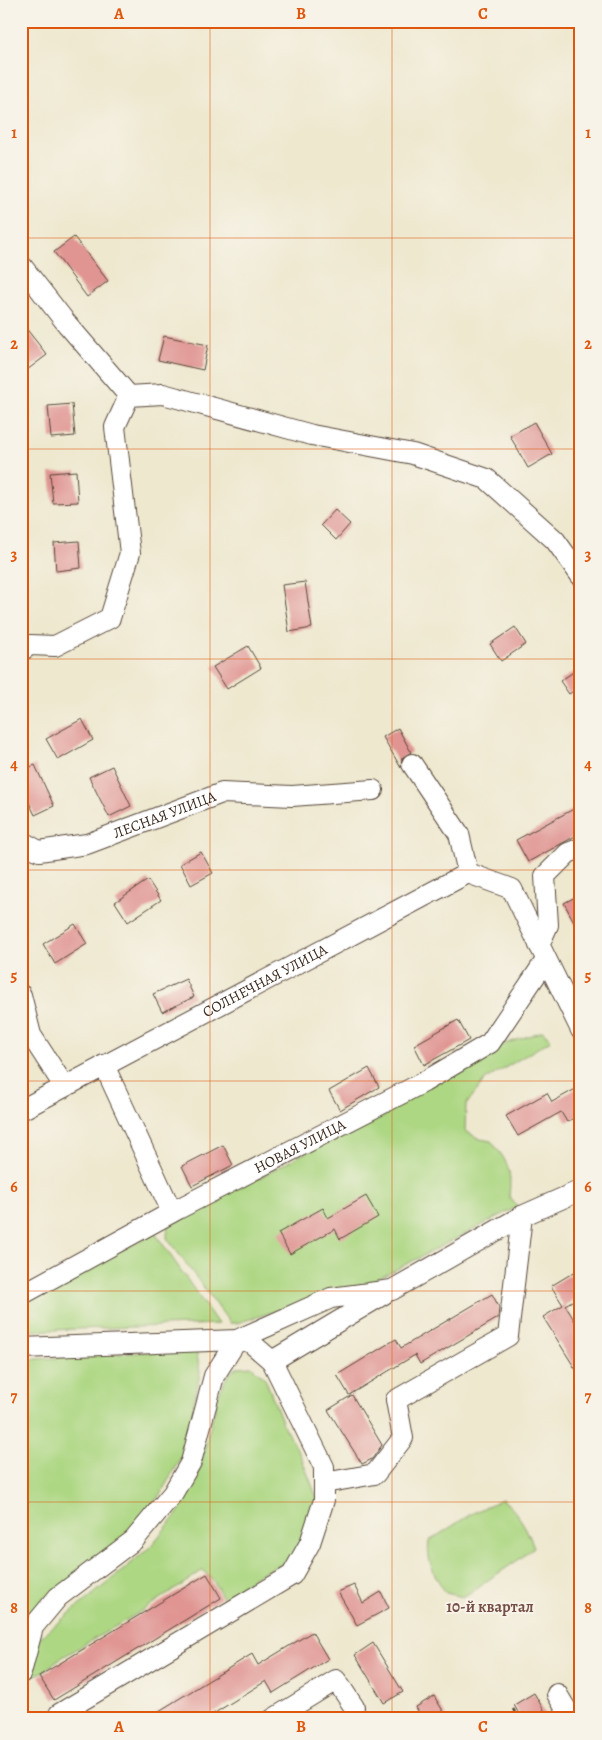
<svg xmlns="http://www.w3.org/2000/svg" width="602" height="1740" font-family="Alegreya,serif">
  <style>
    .green { fill: #add783; stroke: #748050 }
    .building { fill: #e09593 }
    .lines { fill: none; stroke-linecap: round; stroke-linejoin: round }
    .minor-casing { stroke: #564639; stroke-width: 22 }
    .path { stroke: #564639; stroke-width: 2.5; stroke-dasharray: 4 4; stroke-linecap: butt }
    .minor { stroke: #fff; stroke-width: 20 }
    .grid { fill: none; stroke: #df570d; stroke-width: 1; stroke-opacity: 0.55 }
    .labels { text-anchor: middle; stroke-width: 4; stroke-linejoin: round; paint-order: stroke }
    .street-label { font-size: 15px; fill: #3b2a1e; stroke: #f7f3e8 }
    .neighbourhood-label { font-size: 16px; font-weight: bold; fill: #754f47; stroke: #f7f3e8 }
    .neatline { fill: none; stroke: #df570d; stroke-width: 2 }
    .grid-label { font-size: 16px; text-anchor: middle; font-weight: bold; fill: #df570d }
  </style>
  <rect width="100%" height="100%" fill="#f7f3e8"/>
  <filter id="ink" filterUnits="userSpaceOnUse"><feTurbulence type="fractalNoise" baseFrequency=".02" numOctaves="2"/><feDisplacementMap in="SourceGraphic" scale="10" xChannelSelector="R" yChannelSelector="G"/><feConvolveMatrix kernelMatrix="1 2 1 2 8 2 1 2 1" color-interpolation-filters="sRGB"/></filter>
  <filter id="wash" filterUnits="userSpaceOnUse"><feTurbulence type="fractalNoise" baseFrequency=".0096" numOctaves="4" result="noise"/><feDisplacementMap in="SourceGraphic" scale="20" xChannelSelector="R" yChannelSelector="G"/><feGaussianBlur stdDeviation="1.12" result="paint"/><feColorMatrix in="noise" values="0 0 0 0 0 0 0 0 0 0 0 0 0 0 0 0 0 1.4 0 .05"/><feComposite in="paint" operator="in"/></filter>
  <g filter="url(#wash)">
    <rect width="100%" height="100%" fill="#eee8cf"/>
    <g class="green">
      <path d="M543,1031l8,9 -66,40 -19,25 -1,26 15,8 11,2c17,21 21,28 18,55l8,11 -143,74 -137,42h-7l-63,-85 1,-17 93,-44 235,-130z"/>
      <path d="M155,1233l63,91 -197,7v-31z"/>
      <path d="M196,1349l4,24 -16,79 -23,41 -29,38 -92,76 -15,8 -4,-6v-249z"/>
      <path d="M251,1366l14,12 20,51 14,23 20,51 -26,57c-23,10 -52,16 -59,43l-7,2 -13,-23 -11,-12c-45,33 -94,60 -142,88 -9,5 -18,17 -29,17l-4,-15 10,-21 89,-72 23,-20 28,-34 19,-34 21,-83 10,-21 10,-8z"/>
      <path d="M502,1499c17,14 24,28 32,48l-13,11 -58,39 -17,-4c-11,-17 -20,-31 -17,-52l42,-27z"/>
    </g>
    <g id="blocks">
      <g class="building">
        <path d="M74,237l34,44 -21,16 -33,-45z"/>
        <path d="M21,322l26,33 -20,15 -6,-7z"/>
        <path d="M164,336l44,9 -5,25 -45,-10z"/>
        <path d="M72,404l3,32 -24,2 -3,-32z"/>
        <path d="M534,422l18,32 -24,14 -18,-32z"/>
        <path d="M76,471l2,31 -25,1 -3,-30z"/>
        <path d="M335,510l15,14 -14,16 -15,-15z"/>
        <path d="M79,541l2,27 -25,3 -2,-28z"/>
        <path d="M305,582l7,46 -23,4 -7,-47z"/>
        <path d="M515,627l11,17 -25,17 -11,-17z"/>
        <path d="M248,646l13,22 -34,21 -14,-22z"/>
        <path d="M581,667v19l-12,8 -9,-13z"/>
        <path d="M82,719l11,21 -35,20 -12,-21z"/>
        <path d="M398,728l13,24 -9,6 -1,10 -18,-31z"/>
        <path d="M35,765l19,41 -19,9 -14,-29v-15z"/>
        <path d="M112,766l19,40 -22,11 -20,-40z"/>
        <path d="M581,805v28l-53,29 -12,-22z"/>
        <path d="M201,852l12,21 -22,12 -11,-21z"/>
        <path d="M148,880l13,20 -33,22 -13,-20z"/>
        <path d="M581,894v41l-17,-32z"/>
        <path d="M75,924l12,20 -32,20 -12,-20z"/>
        <path d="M186,979l8,18 -32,15 -9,-18z"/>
        <path d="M458,1020l11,20 -45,25 -10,-20z"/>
        <path d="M369,1068l10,19 -39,23 -11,-19z"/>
        <path d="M581,1086v28l-14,8 -6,-10 -43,24 -12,-20 41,-23 5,9z"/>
        <path d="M223,1145l10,20 -41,21 -10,-20z"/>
        <path d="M366,1196l12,21 -38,22 -5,-10 -45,25 -12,-21 45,-25 5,10z"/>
        <path d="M581,1268v28l-16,9 16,26v47l-38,-61 20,-12 -12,-19z"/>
        <path d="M492,1294l7,13 -1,11 -78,46 -5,-9 -66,40 -12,-20 59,-36 5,9z"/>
        <path d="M352,1395l30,50 -10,14 -10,5 -34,-54z"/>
        <path d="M207,1574l14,24 -167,102 -15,-24z"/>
        <path d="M354,1585l9,18 18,-11 8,16 -32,17 -19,-33z"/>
        <path d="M312,1632l16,27 -55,34 -7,-12 -61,38h-59l106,-65 6,11z"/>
        <path d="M373,1643l30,49 -19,11 -29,-48z"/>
        <path d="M534,1693l15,26h-27l-8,-14z"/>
        <path d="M434,1696l14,23h-26l-6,-12z"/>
      </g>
    </g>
  </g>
  <g filter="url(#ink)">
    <use href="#blocks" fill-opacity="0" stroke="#564639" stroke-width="1"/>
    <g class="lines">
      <g class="minor-casing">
        <g id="minor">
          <path d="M21,265l46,59 62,72"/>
          <path d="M21,651l9,-6 25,1 55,-28 20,-65 -15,-126 14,-31 34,-2 149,41 101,19 74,25 68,61 26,36"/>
          <path d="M412,764l47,70 9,39"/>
          <path id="s1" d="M21,841l18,10 48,-7 135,-51 70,3 81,-6"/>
          <path d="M539,945l9,-20 -3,-49 23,-23 13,-5"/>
          <path d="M21,995l10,40 33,51"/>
          <path d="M104,1065l68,147"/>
          <path id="s2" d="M21,1110l447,-237 44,16 69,141"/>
          <path id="s3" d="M21,1295l157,-86 246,-127 66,-39 56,-83"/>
          <path d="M21,1348l216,-8 94,-42 61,-8 130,-74 59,-26"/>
          <path d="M272,1361l112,-67"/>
          <path d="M324,1483l51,-9 28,-36 -7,-38 112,-64 14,-120"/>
          <path d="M21,1673l12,-46 25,-30 76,-57 39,-47 18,-31 23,-86 23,-36 13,2 22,19 52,106v33l-14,43 -18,32 -233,139 2,5"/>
          <path d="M557,1694l15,25"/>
          <path d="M273,1719l63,-39 18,27"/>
        </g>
      </g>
      <path class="path" d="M513,1709l6,10"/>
      <use href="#minor" class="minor"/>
    </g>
  </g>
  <path class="grid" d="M210,21v1698M392,21v1698M21,238h560M21,449h560M21,659h560M21,870h560M21,1081h560M21,1291h560M21,1502h560"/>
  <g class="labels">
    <g class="street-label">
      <text dy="5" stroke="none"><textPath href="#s1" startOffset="152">ЛЕСНАЯ УЛИЦА</textPath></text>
      <text dy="5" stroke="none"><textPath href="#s2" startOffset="276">СОЛНЕЧНАЯ УЛИЦА</textPath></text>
      <text dy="5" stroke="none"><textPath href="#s3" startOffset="316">НОВАЯ УЛИЦА</textPath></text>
    </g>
    <g class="neighbourhood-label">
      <text x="490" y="1612">10-й квартал</text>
    </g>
  </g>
  <rect width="602" height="1740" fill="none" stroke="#f7f3e8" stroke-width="55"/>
  <rect x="28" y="28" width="546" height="1684" class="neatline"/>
  <g class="grid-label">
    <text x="119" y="19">A</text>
    <text x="301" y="19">B</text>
    <text x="483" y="19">C</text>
    <text x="14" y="138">1</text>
    <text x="588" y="138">1</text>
    <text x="14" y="349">2</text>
    <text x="588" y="349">2</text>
    <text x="14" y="560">3</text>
    <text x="588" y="560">3</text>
    <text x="14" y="770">4</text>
    <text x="588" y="770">4</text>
    <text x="14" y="981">5</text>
    <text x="588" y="981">5</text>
    <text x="14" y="1192">6</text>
    <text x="588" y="1192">6</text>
    <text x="14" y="1402">7</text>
    <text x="588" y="1402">7</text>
    <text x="14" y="1613">8</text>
    <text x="588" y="1613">8</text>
    <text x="119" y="1732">A</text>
    <text x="301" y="1732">B</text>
    <text x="483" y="1732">C</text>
  </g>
</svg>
